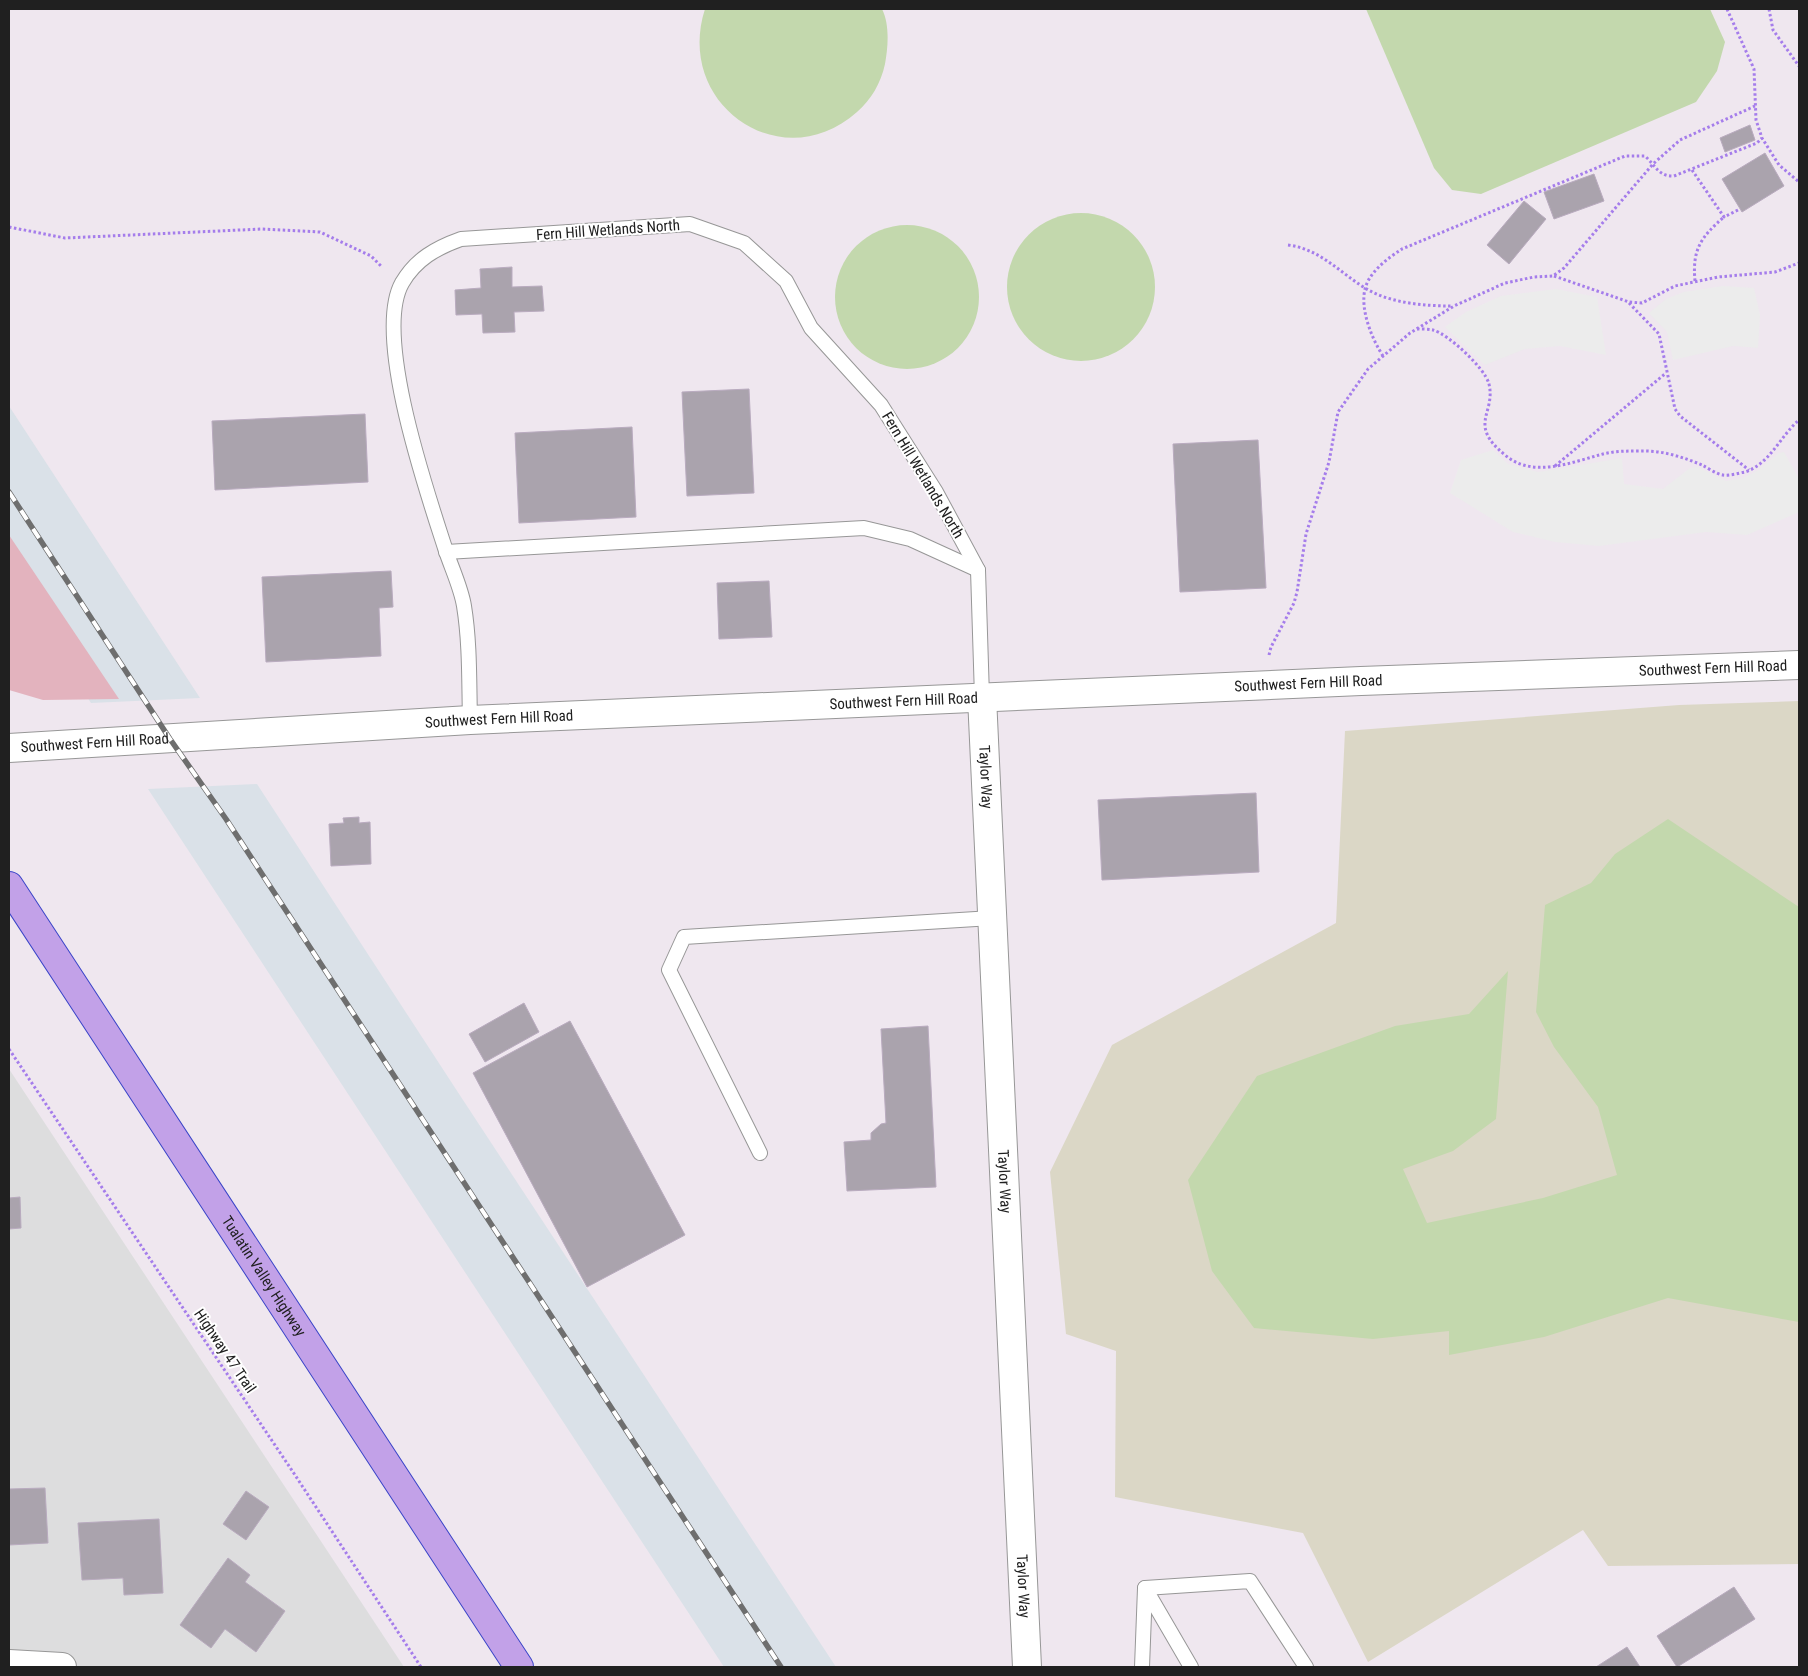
<svg xmlns="http://www.w3.org/2000/svg" width="1808" height="1676" font-family="'Roboto Condensed',sans-serif">
  <style>
    .residential { fill: #ddddde }
    .industrial { fill: #dae1e8 }
    .grass { fill: #e3b3be }
    .wetland { fill: #dbd7c6 }
    .parking { fill: #ececec }
    .water { fill: #c3d8ad }
    .building { fill: #aaa3ad; stroke: #b9abbf }
    .lines { fill: none; stroke-linecap: round; stroke-linejoin: round }
    .service-casing { stroke: #979797; stroke-width: 16 }
    .minor-casing { stroke: #979797; stroke-width: 30 }
    .tertiary-casing { stroke: #979797; stroke-width: 30 }
    .trunk-casing { stroke: #3a45c8; stroke-width: 30 }
    .path { stroke: #a57deb; stroke-width: 3; stroke-dasharray: 2.5 2.5; stroke-linecap: butt }
    .service { stroke: #fff; stroke-width: 14 }
    .minor { stroke: #fff; stroke-width: 28 }
    .tertiary { stroke: #fff; stroke-width: 28 }
    .trunk { stroke: #c2a1e8; stroke-width: 28 }
    .rail-casing { stroke: #6e6e6e; stroke-width: 5.5 }
    .rail { stroke: #fff; stroke-width: 4; stroke-dasharray: 11; stroke-linecap: butt }
    .labels { text-anchor: middle; stroke-width: 4; stroke-linejoin: round; paint-order: stroke }
    .street-label { font-size: 15px; fill: #202020; stroke: #fff }
  </style>
  <rect width="100%" height="100%" fill="#efe7ef"/>
  <path class="residential" d="M9,1069l395,598h-395z"/>
  <g class="industrial">
    <path d="M9,406l191,292 -109,5 -82,-127z"/>
    <path d="M257,784l206,316 373,567h-112l-576,-878z"/>
  </g>
  <path class="grass" d="M9,535l110,164 -76,1 -34,-10z"/>
  <path class="wetland" d="M1799,701v863l-191,2 -25,-36 -215,132 -65,-129 -188,-36 1,-146 -50,-17 -16,-162 62,-127 224,-122 9,-192 334,-26z"/>
  <g class="parking">
    <path d="M1723,286l31,2 6,27 -2,33 -25,-2 -60,14 -6,-28 -18,-19 17,-14 18,-7z"/>
    <path d="M1556,289l41,8 9,58 -46,-9 -35,3 -40,16 -40,-38 21,-15 35,-16z"/>
    <path d="M1493,450l15,14 30,8 84,-14 2,26 39,5 27,-21 8,-1 28,14 17,-3 14,-7 22,-18 5,-1 15,27v33l-52,23 -41,-3 -107,14 -44,-4 -42,-10 -63,-39 11,-33z"/>
  </g>
  <g class="water">
    <path d="M705,9h177c8,16 6,38 3,55 -4,19 -14,36 -28,48 -75,67 -183,-7 -152,-103z"/>
    <path d="M1366,9h344l15,33 -8,29 -21,31 -215,92 -29,-4 -18,-22z"/>
    <circle cx="1081" cy="287" r="74"/>
    <circle cx="907" cy="297" r="72"/>
    <path d="M1668,819l131,88v415l-131,-24 -124,39 -95,18v-24l-76,8 -119,-11 -42,-57 -24,-91 69,-104 138,-50 74,-12 39,-43 -12,148 -43,32 -50,18 24,54 116,-25 74,-23 -19,-68 -44,-60 -18,-35 9,-107 46,-22 24,-29z"/>
  </g>
  <g class="building">
    <path d="M1750,125l5,15 -30,12 -5,-14z"/>
    <path d="M1765,153l19,33 -42,26 -20,-33z"/>
    <path d="M1594,174l10,27 -50,18 -10,-27z"/>
    <path d="M1524,201l22,18 -37,45 -22,-19z"/>
    <path d="M512,267v20l30,-1 2,25 -30,1 1,20 -32,1 -1,-19 -26,1 -1,-25 26,-2 -1,-19z"/>
    <path d="M749,389l5,104 -67,3 -5,-104z"/>
    <path d="M365,414l3,68 -153,8 -3,-69z"/>
    <path d="M632,427l4,90 -117,6 -4,-90z"/>
    <path d="M1258,440l8,148 -86,4 -7,-148z"/>
    <path d="M391,571l2,36 -14,1 2,48 -115,6 -4,-85z"/>
    <path d="M769,581l3,56 -53,2 -2,-56z"/>
    <path d="M1256,793l3,79 -157,8 -4,-80z"/>
    <path d="M359,817v6l11,-1 1,42 -40,2 -2,-42 15,-1 -1,-5z"/>
    <path d="M524,1003l15,29 -54,30 -16,-28z"/>
    <path d="M570,1021l115,214 -98,52 -114,-214z"/>
    <path d="M928,1026l8,161 -89,4 -3,-49 27,-2v-7l10,-9 5,-1 -5,-94z"/>
    <path d="M20,1197l1,31 -12,1v-31z"/>
    <path d="M45,1488l3,55 -39,2v-56z"/>
    <path d="M246,1491l23,16 -23,33 -23,-16z"/>
    <path d="M159,1519l4,74 -39,2 -1,-17 -41,2 -4,-57z"/>
    <path d="M228,1558l22,17 -5,7 40,29 -29,41 -31,-23 -14,19 -31,-23z"/>
    <path d="M1734,1587l21,32 -78,48 -20,-31z"/>
    <path d="M1627,1647l13,20h-44z"/>
  </g>
  <g class="lines">
    <g class="service-casing">
      <g id="service">
        <path d="M446,552l418,-24 46,11 68,31"/>
        <path d="M470,720c-1,-38 0,-77 -6,-114 -3,-19 -13,-39 -19,-58 -18,-56 -72,-213 -43,-265 14,-24 34,-35 59,-44l229,-15 54,19 42,38 25,47 70,77 55,87 42,78 4,127"/>
        <path d="M760,1153l-91,-183 15,-33 308,-19"/>
        <path d="M1145,1588l46,79"/>
        <path d="M1142,1667l3,-79 105,-7 56,86"/>
      </g>
    </g>
    <g class="minor-casing">
      <g id="minor">
        <path id="s1" d="M982,697l45,970"/>
        <path d="M9,1664l53,3"/>
      </g>
    </g>
    <g class="tertiary-casing">
      <g id="tertiary">
        <path id="s2" d="M9,748l461,-28 891,-39 438,-16"/>
      </g>
    </g>
    <g class="trunk-casing">
      <g id="trunk">
        <path id="s3" d="M9,886l510,781"/>
      </g>
    </g>
    <g class="path">
      <path d="M1727,9l27,60 2,51 6,18 17,27 20,17"/>
      <path d="M1769,9l4,21 26,36"/>
      <path d="M1692,170l32,47 16,-8"/>
      <path d="M9,227l56,11 197,-9 58,3 51,24 11,11"/>
      <path d="M1288,245c32,4 51,27 77,43 24,15 59,18 87,18"/>
      <path d="M1554,276l75,26 13,1 33,-17 43,-9 57,-5 24,-9"/>
      <path d="M1695,281c-3,-32 6,-44 30,-65"/>
      <path d="M1629,303l30,31 16,75 5,7 69,54"/>
      <path d="M1417,329c5,0 11,0 16,1 15,4 52,38 56,54 7,30 -22,40 16,71 28,24 67,7 98,-1 12,-3 24,-3 37,-3 21,-1 43,6 62,14 6,3 14,9 21,10 6,1 16,-2 22,-3 25,-8 36,-37 54,-52"/>
      <path d="M1383,356c-11,-17 -23,-46 -18,-67 4,-17 23,-31 37,-40l223,-93h20c10,9 14,21 29,20l83,-33 5,-5"/>
      <path d="M1555,466l111,-93"/>
      <path d="M1269,655l2,-8 23,-44 3,-11 9,-58 23,-72 9,-50 30,-43 42,-36 44,-27 51,-23 29,-6 19,-1 11,-8 89,-104 27,-24 75,-34"/>
      <path d="M9,1049l284,423 128,195"/>
    </g>
    <use href="#service" class="service"/>
    <use href="#minor" class="minor"/>
    <use href="#tertiary" class="tertiary"/>
    <use href="#trunk" class="trunk"/>
    <g class="rail-casing">
      <path id="rail" d="M9,492l161,247 56,80 555,848"/>
    </g>
    <use href="#rail" class="rail"/>
  </g>
  <g class="labels">
    <g class="street-label">
      <text transform="translate(608 230) rotate(-4)" y="5">Fern Hill Wetlands North</text>
      <text transform="translate(923 475) rotate(59)" y="5">Fern Hill Wetlands North</text>
      <text dy="5" stroke="none"><textPath href="#s2" startOffset="1706">Southwest Fern Hill Road</textPath></text>
      <text dy="5" stroke="none"><textPath href="#s2" startOffset="1301">Southwest Fern Hill Road</textPath></text>
      <text dy="5" stroke="none"><textPath href="#s2" startOffset="896">Southwest Fern Hill Road</textPath></text>
      <text dy="5" stroke="none"><textPath href="#s2" startOffset="491">Southwest Fern Hill Road</textPath></text>
      <text dy="5" stroke="none"><textPath href="#s2" startOffset="86">Southwest Fern Hill Road</textPath></text>
      <text dy="5" stroke="none"><textPath href="#s1" startOffset="80">Taylor Way</textPath></text>
      <text dy="5" stroke="none"><textPath href="#s1" startOffset="485">Taylor Way</textPath></text>
      <text dy="5" stroke="none"><textPath href="#s3" startOffset="466">Tualatin Valley Highway</textPath></text>
      <text transform="translate(225 1351) rotate(56)" y="5">Highway 47 Trail</text>
      <text dy="5" stroke="none"><textPath href="#s1" startOffset="890">Taylor Way</textPath></text>
    </g>
  </g>
  <rect width="1808" height="1676" fill="none" stroke="#202020" stroke-width="20"/>
</svg>
